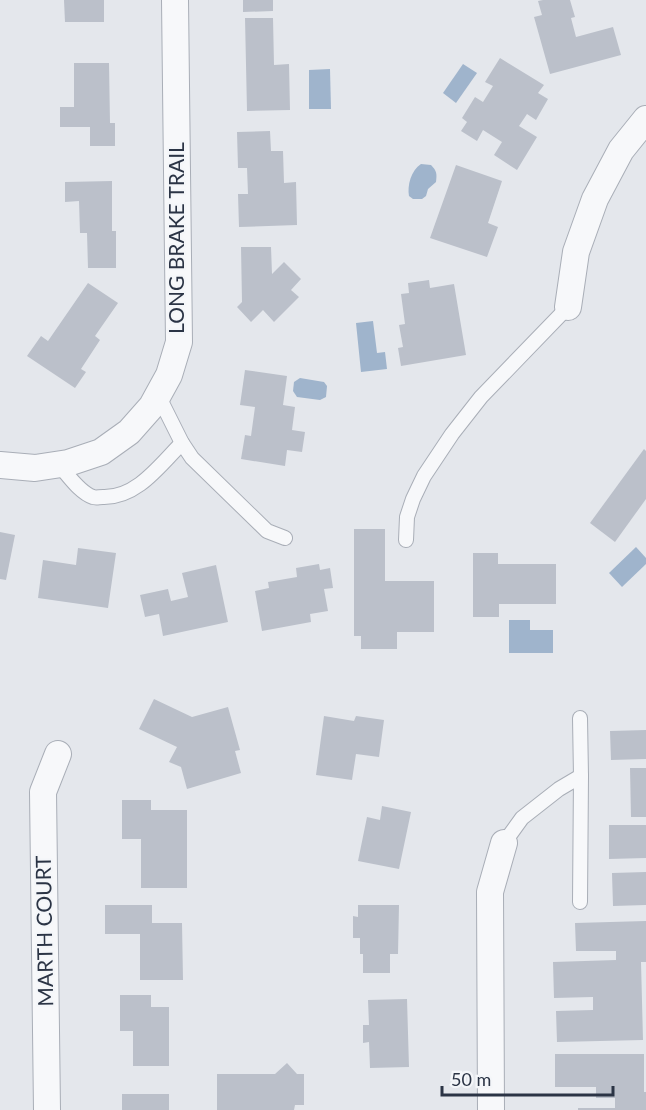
<svg xmlns="http://www.w3.org/2000/svg" width="646" height="1110" font-family="Lato,sans-serif">
  <style>
    .water { fill: #9fb4cc }
    .building { fill: #bbc0ca }
    .lines { fill: none; stroke-linecap: round; stroke-linejoin: round }
    .service-casing { stroke: #a9aeb7; stroke-width: 16 }
    .minor-casing { stroke: #a9aeb7; stroke-width: 28 }
    .service { stroke: #f7f8fa; stroke-width: 14 }
    .minor { stroke: #f7f8fa; stroke-width: 26 }
    .labels { text-anchor: middle; stroke-width: 4.5; stroke-linejoin: round; paint-order: stroke }
    .street-label { font-size: 21px; fill: #2b3445; stroke: #f4f6f9 }
  </style>
  <rect width="100%" height="100%" fill="#e4e7ec"/>
  <g class="water">
    <path d="M463,64l14,9 -21,30 -13,-10z"/>
    <path d="M330,69l1,40h-22v-39z"/>
    <path d="M421,164l10,1c6,6 6,9 5,17l-8,7 -2,7 -4,3h-9l-4,-3c-2,-10 2,-26 12,-32z"/>
    <path d="M373,321l4,32 8,-1 2,17 -26,3 -5,-49z"/>
    <path d="M300,378l24,4 3,4 -1,11 -6,3 -23,-3 -4,-6 1,-9z"/>
    <path d="M636,547l10,11v6l-24,23 -13,-14z"/>
    <path d="M509,620h21v10h23v23h-44z"/>
  </g>
  <g class="building">
    <path d="M64,0h40v22h-39z"/>
    <path d="M243,0h30v11l-30,1z"/>
    <path d="M543,0h27l5,17 -4,1 5,19 37,-10 8,28 -71,19 -16,-57 8,-2 -4,-14z"/>
    <path d="M245,18h28l1,47 15,-1 1,46 -43,1z"/>
    <path d="M500,58l44,27 -6,8 10,6 -12,21 -9,-6 -8,12 18,11 -20,33 -23,-15 8,-13 -19,-12 -6,11 -16,-10 6,-9 -5,-4 13,-21 8,5 10,-16 -8,-4z"/>
    <path d="M74,63h35l1,60h5v23h-25v-19h-30v-20h14z"/>
    <path d="M270,131l1,20h12l1,32 12,-1 1,43 -58,2 -1,-33h10l-1,-26h-9l-1,-36z"/>
    <path d="M456,165l46,16 -14,42 10,4 -11,30 -57,-19z"/>
    <path d="M112,181v50h4v37h-28l-1,-35h-7l-1,-32 -14,1v-20z"/>
    <path d="M241,247h30l1,27 12,-12 17,17 -10,11 8,7 -25,25 -11,-12 -12,12 -14,-15 5,-5z"/>
    <path d="M429,280l1,8 24,-4 12,71 -65,11 -3,-18 5,-1 -4,-22 6,-1 -4,-30 8,-1 -1,-10z"/>
    <path d="M88,283l30,20 -23,33 5,4 -19,29 5,3 -11,16 -48,-32 14,-20 7,5z"/>
    <path d="M245,370l42,6 -4,29 12,2 -3,23 13,2 -3,20 -15,-2 -2,16 -44,-7 4,-24 6,1 4,-29 -15,-2z"/>
    <path d="M644,449l2,2v48l-31,43 -25,-19z"/>
    <path d="M354,529h31v52h49v51h-37v17h-36v-13h-7z"/>
    <path d="M0,532l15,3 -9,45 -6,-1z"/>
    <path d="M78,548l38,5 -8,55 -70,-10 5,-38 33,5z"/>
    <path d="M473,553h25v11h58v40h-57v13h-26z"/>
    <path d="M319,564l1,6 10,-2 3,20 -9,1 4,22 -18,3 1,8 -49,9 -7,-40 14,-3 -1,-6 29,-5 -1,-9z"/>
    <path d="M216,565l12,57 -65,14 -4,-22 -14,3 -5,-22 28,-6 3,12 17,-4 -6,-24z"/>
    <path d="M154,699l38,18 36,-10 12,43 -5,1 6,22 -54,16 -6,-22 -12,-5 8,-15 -38,-18z"/>
    <path d="M324,716l30,5 2,-5 28,4 -5,37 -23,-3 -4,26 -36,-5z"/>
    <path d="M646,730v29l-35,1 -1,-29z"/>
    <path d="M630,768h16v49h-15z"/>
    <path d="M122,800h29v10h36v78h-46v-49h-19z"/>
    <path d="M382,806l29,6 -12,57 -41,-8 9,-44 13,3z"/>
    <path d="M609,825h37v33l-37,1z"/>
    <path d="M646,872v33l-33,1 -1,-33z"/>
    <path d="M105,905h47v18h30l1,57h-43v-46h-35z"/>
    <path d="M358,905h41l-1,49h-8v19h-27v-19h-3v-16h-7v-22l5,1z"/>
    <path d="M646,921v41h-5l2,78 -86,2 -1,-31 37,-1v-13l-39,1 -1,-36 63,-2v-9h-40l-1,-28z"/>
    <path d="M120,995h31v12h18v59h-36v-35h-13z"/>
    <path d="M407,999l2,68 -39,1 -1,-26 -6,1v-18h6l-1,-25z"/>
    <path d="M555,1054h89v38h2v18h-68v-2h37v-10h-19v-11h-41z"/>
    <path d="M287,1063l10,11h7v31h-9l-1,5h-77v-36h58z"/>
    <rect x="122" y="1094" width="47" height="16"/>
  </g>
  <g class="lines">
    <g class="service-casing">
      <g id="service">
        <path d="M158,395l24,48 10,15 75,73 18,7"/>
        <path d="M59,465c9,10 21,28 34,32 3,1 6,0 10,0 34,1 57,-32 79,-54"/>
        <path d="M406,540l1,-23 6,-18 11,-23 28,-42 29,-37 87,-90"/>
        <path d="M580,718l1,58"/>
        <path d="M504,843l18,-25 37,-29 22,-13 -1,126"/>
      </g>
    </g>
    <g class="minor-casing">
      <g id="minor">
        <path d="M568,307l8,-55 19,-53 26,-49 25,-31"/>
        <path d="M0,465l35,3 33,-5 33,-11 28,-20 23,-26 17,-31 10,-33 -4,-342"/>
        <path d="M47,1110l-4,-318 15,-38"/>
        <path d="M491,1110l-1,-218 14,-49"/>
      </g>
    </g>
    <use href="#service" class="service"/>
    <use href="#minor" class="minor"/>
  </g>
  <g class="labels">
    <g class="street-label">
      <text transform="translate(177 238) rotate(-90)" y="7">LONG BRAKE TRAIL</text>
      <text transform="translate(45 931) rotate(-91)" y="7">MARTH COURT</text>
    </g>
  </g>
  <path d="M442 1086v9h171v-9" fill="none" stroke="#2b3445" stroke-width="3"/>
  <text x="451" y="1086" font-size="18" fill="#2b3445" stroke="#f4f6f9" stroke-width="4.5" paint-order="stroke">50 m</text>
</svg>
